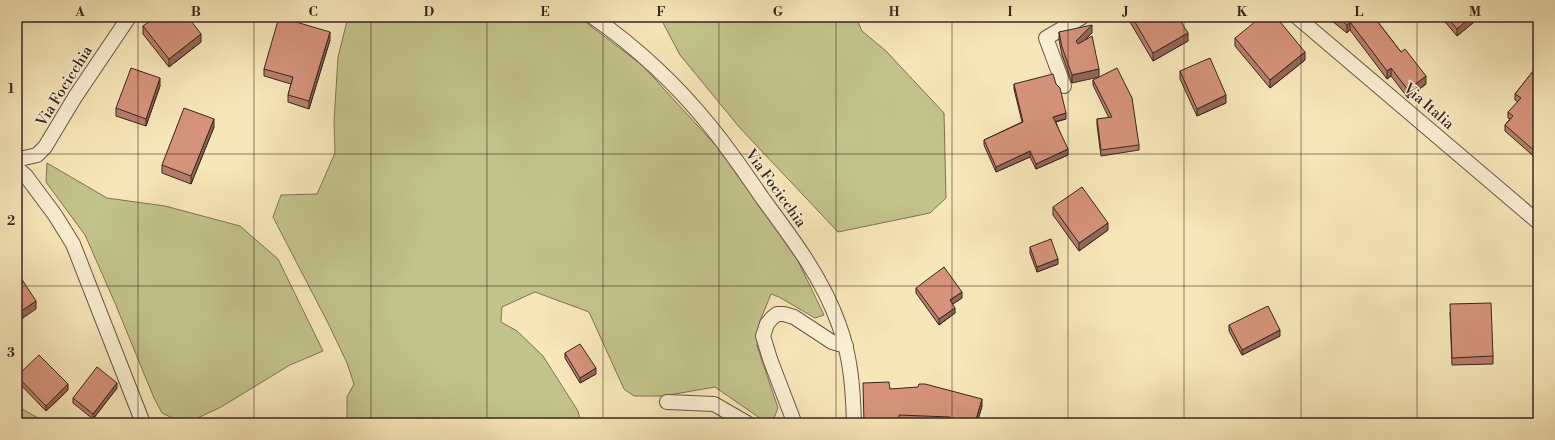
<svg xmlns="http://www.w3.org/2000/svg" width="1555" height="440" font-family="'Libre Bodoni',serif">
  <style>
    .green { fill: #c2c38b; stroke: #7d7455 }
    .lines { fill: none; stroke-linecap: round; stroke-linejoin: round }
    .minor-casing { stroke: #685646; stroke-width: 16 }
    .minor { stroke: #faefd2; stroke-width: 14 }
    .wall { fill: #b77e6a; stroke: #38261f }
    .shaded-wall { fill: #956756; stroke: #38261f }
    .building { fill: #d5937b; stroke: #38261f }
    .grid { fill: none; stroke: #38261f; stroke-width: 1; stroke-opacity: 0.55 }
    .labels { text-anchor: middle; stroke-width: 3; stroke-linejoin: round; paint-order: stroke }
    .street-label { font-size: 15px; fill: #38261f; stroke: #faefd2 }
    .neatline { fill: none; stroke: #38261f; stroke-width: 1.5 }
    .grid-label { font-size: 13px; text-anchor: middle; font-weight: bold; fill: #38261f }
  </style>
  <rect width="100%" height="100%" fill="#f7e6b9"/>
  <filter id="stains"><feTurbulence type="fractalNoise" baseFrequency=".005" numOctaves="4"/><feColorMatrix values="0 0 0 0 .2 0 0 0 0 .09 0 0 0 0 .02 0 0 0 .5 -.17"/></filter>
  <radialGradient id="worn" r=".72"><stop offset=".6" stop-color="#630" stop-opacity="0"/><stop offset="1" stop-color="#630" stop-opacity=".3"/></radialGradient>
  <g class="green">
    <path d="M348,17h231l64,49 75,82 80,113 26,54 -9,3 -36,-21 -8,-3 -11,27 -3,25 21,62 -4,10 -10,3 -49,-34 -52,9h-29l-10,-7 -35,-77 -54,-20 -33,15 -1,15 16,9 26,25 35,55 3,12h-234v-26l7,-13 -7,-21 -19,-40 -55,-106 8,-22 36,-1 18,-41 -1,-31 4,-65z"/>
    <path d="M663,17h193l6,14 24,20 58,62 2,85 -16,15 -92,19 -98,-104 -60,-73 -17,-32z"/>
    <path d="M47,163l60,35 58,8 75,20 38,33 45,92 -33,14 -69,42 -34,16h-4l-21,-10 -8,-15 -39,-95 -30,-68 -39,-53z"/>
    <path d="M17,406l30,17h-30z"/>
  </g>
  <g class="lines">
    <g class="minor-casing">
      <g id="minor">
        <path d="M593,17c43,30 84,68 117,109 19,23 36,48 53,73 29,39 60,80 76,126 12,32 14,65 15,98"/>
        <path d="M1297,17l241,205"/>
        <path d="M1064,86l-18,-48 36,-21"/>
        <path d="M17,158h7l13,-3 8,-8 30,-50 54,-80"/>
        <path d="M17,168l9,8 29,39 18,29 70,179"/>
        <path d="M667,402l47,2 33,19"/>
        <path d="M793,423v-4l-23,-60 -7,-23 4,-12 5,-6 5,-4h7l10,3 38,25 14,4"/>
      </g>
    </g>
    <use href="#minor" class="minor"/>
  </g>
  <g class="wall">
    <path d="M1130,17h48l10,24 -35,20 -23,-39z"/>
    <path d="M1327,17h47l27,35 25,32 -18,14 -17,-22 -4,3 -37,-49 -3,3z"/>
    <path d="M1441,17h39l-23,19z"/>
    <path d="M143,26l58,16 -32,25 -26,-33z"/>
    <path d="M1059,32l33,1 -8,8 -12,42 -10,-28 -3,-15z"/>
    <path d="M1235,38l70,22 -35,28 -35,-42z"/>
    <path d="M330,40l-21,69 -21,-7v-7l3,-11 -27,-8v-7z"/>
    <path d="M1538,65l-2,60 2,2v33l-33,-29v-6l5,-6 -2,-1v-6l10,-10 -3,-2v-6z"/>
    <path d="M1180,71l46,32 -29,13 -17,-37z"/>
    <path d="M1093,80l46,65v5l-38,6 -4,-31v-6l12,-1 -16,-33z"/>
    <path d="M1014,84l52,35 -10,3 12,33 -32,14 -6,-12 -34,15 -12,-27v-5l38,-18 -8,-33z"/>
    <path d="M160,86l-14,40 -30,-10v-8z"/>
    <path d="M214,127l-23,57 -29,-11v-8z"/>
    <path d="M1053,207l55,23 -29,21 -26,-36z"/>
    <path d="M1030,247l28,17 -21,8 -7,-19z"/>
    <path d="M916,288l46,10 -10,6 3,9 -16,12 -23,-32z"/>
    <path d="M1450,312l43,44v8l-41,1z"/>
    <path d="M1229,325l51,11 -38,19 -13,-24z"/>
    <path d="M565,353l31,21 -16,9 -15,-25z"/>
    <path d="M17,376l51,14 -22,21 -29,-30z"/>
    <path d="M117,388l-24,31 -20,-16v-5z"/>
    <path d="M890,389l92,17 -5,17h-55l-23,-1v1h-35z"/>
  </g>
  <g class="shaded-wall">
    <path d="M1471,17h9l-23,19v-7z"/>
    <path d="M1350,22v8l-3,3v-8z"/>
    <path d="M1092,25v8l-16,16v-8z"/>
    <path d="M330,32v8l-21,69v-8z"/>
    <path d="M1188,33v8l-35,20v-8z"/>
    <path d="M201,34v8l-32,25v-8z"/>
    <path d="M1305,52v8l-35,28v-8z"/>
    <path d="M1391,68v8l-4,3v-8z"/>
    <path d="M1099,69v8l-27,6v-8z"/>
    <path d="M1426,76v8l-18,14v-8z"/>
    <path d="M160,78v8l-14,40v-7z"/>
    <path d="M1226,95v8l-29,13v-7z"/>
    <path d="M1066,113v6l-13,3v-5z"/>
    <path d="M1538,117v6l-4,5v-5z"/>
    <path d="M214,119v8l-23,57v-8z"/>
    <path d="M1068,149v6l-32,14v-5z"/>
    <path d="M1030,151v6l-34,15v-5z"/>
    <path d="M1108,223v7l-29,21v-8z"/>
    <path d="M1058,259v5l-21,8v-5z"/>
    <path d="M962,292v6l-12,8v-6z"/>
    <path d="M36,301v8l-19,13v-8z"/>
    <path d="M955,308v5l-16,12v-6z"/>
    <path d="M1280,330v6l-38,19v-5z"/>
    <path d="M596,368v6l-16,9v-5z"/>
    <path d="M117,383v5l-24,31v-5z"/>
    <path d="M68,384v6l-22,21v-5z"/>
    <path d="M982,399v7l-5,17h-2z"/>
  </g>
  <g class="building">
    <path d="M156,17h32l13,17 -32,25 -26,-33z"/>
    <path d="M279,17l51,15 -21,69 -21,-6 5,-18 -29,-8z"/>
    <path d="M1132,17h46l10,16 -35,20z"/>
    <path d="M1261,17h15l29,35 -35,28 -35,-42z"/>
    <path d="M1337,17h37l27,35 4,-3 21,27 -18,14 -17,-22 -4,3 -37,-49 -3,3z"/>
    <path d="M1447,17h24l-14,12z"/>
    <path d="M1092,25l-16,16 2,3 14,-8 7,33 -27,6 -10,-28 -3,-15z"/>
    <path d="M1210,58l16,37 -29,14 -17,-38z"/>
    <path d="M1538,65v52l-4,6 4,4v27l-33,-29 8,-9 -5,-4 13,-14 -6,-4z"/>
    <path d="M131,68l29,10 -14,41 -30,-11z"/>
    <path d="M1117,68l15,30 7,47 -38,5 -4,-31 15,-2 -19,-37z"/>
    <path d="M1053,74l3,10 4,4 6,25 -13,4 15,32 -32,15 -6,-13 -34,16 -12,-27 39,-18 -9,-38z"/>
    <path d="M184,108l30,11 -23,57 -29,-11z"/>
    <path d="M1082,187l26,36 -29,20 -26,-36z"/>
    <path d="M1051,239l7,20 -21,8 -7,-20z"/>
    <path d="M944,267l18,25 -12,8 5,8 -16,11 -23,-31z"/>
    <path d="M21,278l15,23 -19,13v-34z"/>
    <path d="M1491,303l2,53 -41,2 -2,-54z"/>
    <path d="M1268,306l12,24 -38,20 -13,-25z"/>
    <path d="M580,344l16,24 -16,10 -15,-25z"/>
    <path d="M39,355l29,29 -22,22 -29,-30z"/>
    <path d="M97,367l20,16 -24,31 -20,-16z"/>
    <path d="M889,382l1,7 28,-2 1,-3h6l57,15 -7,24h-25v-6l-51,-2v8h-35l-1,-40z"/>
  </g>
  <path class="grid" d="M138,17v406M254,17v406M371,17v406M487,17v406M603,17v406M719,17v406M836,17v406M952,17v406M1068,17v406M1184,17v406M1301,17v406M1417,17v406M17,154h1521M17,286h1521"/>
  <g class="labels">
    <g class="street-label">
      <text transform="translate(64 86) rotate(-58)" y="5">Via Focicchia</text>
      <text transform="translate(1429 106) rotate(41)" y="5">Via Italia</text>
      <text transform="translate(776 188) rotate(54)" y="5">Via Focicchia</text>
    </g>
  </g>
  <rect width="1555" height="440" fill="none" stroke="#f7e6b9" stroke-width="44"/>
  <rect x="22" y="22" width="1511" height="396" class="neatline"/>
  <g class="grid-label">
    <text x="80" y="16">A</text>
    <text x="196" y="16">B</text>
    <text x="313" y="16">C</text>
    <text x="429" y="16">D</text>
    <text x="545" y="16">E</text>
    <text x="661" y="16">F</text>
    <text x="778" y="16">G</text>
    <text x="894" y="16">H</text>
    <text x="1010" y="16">I</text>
    <text x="1126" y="16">J</text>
    <text x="1242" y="16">K</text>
    <text x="1359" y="16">L</text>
    <text x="1475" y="16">M</text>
    <text x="11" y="93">1</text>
    <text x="11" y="225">2</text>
    <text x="11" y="357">3</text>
  </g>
  <rect width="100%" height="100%" filter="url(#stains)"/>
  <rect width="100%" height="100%" fill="url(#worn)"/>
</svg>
